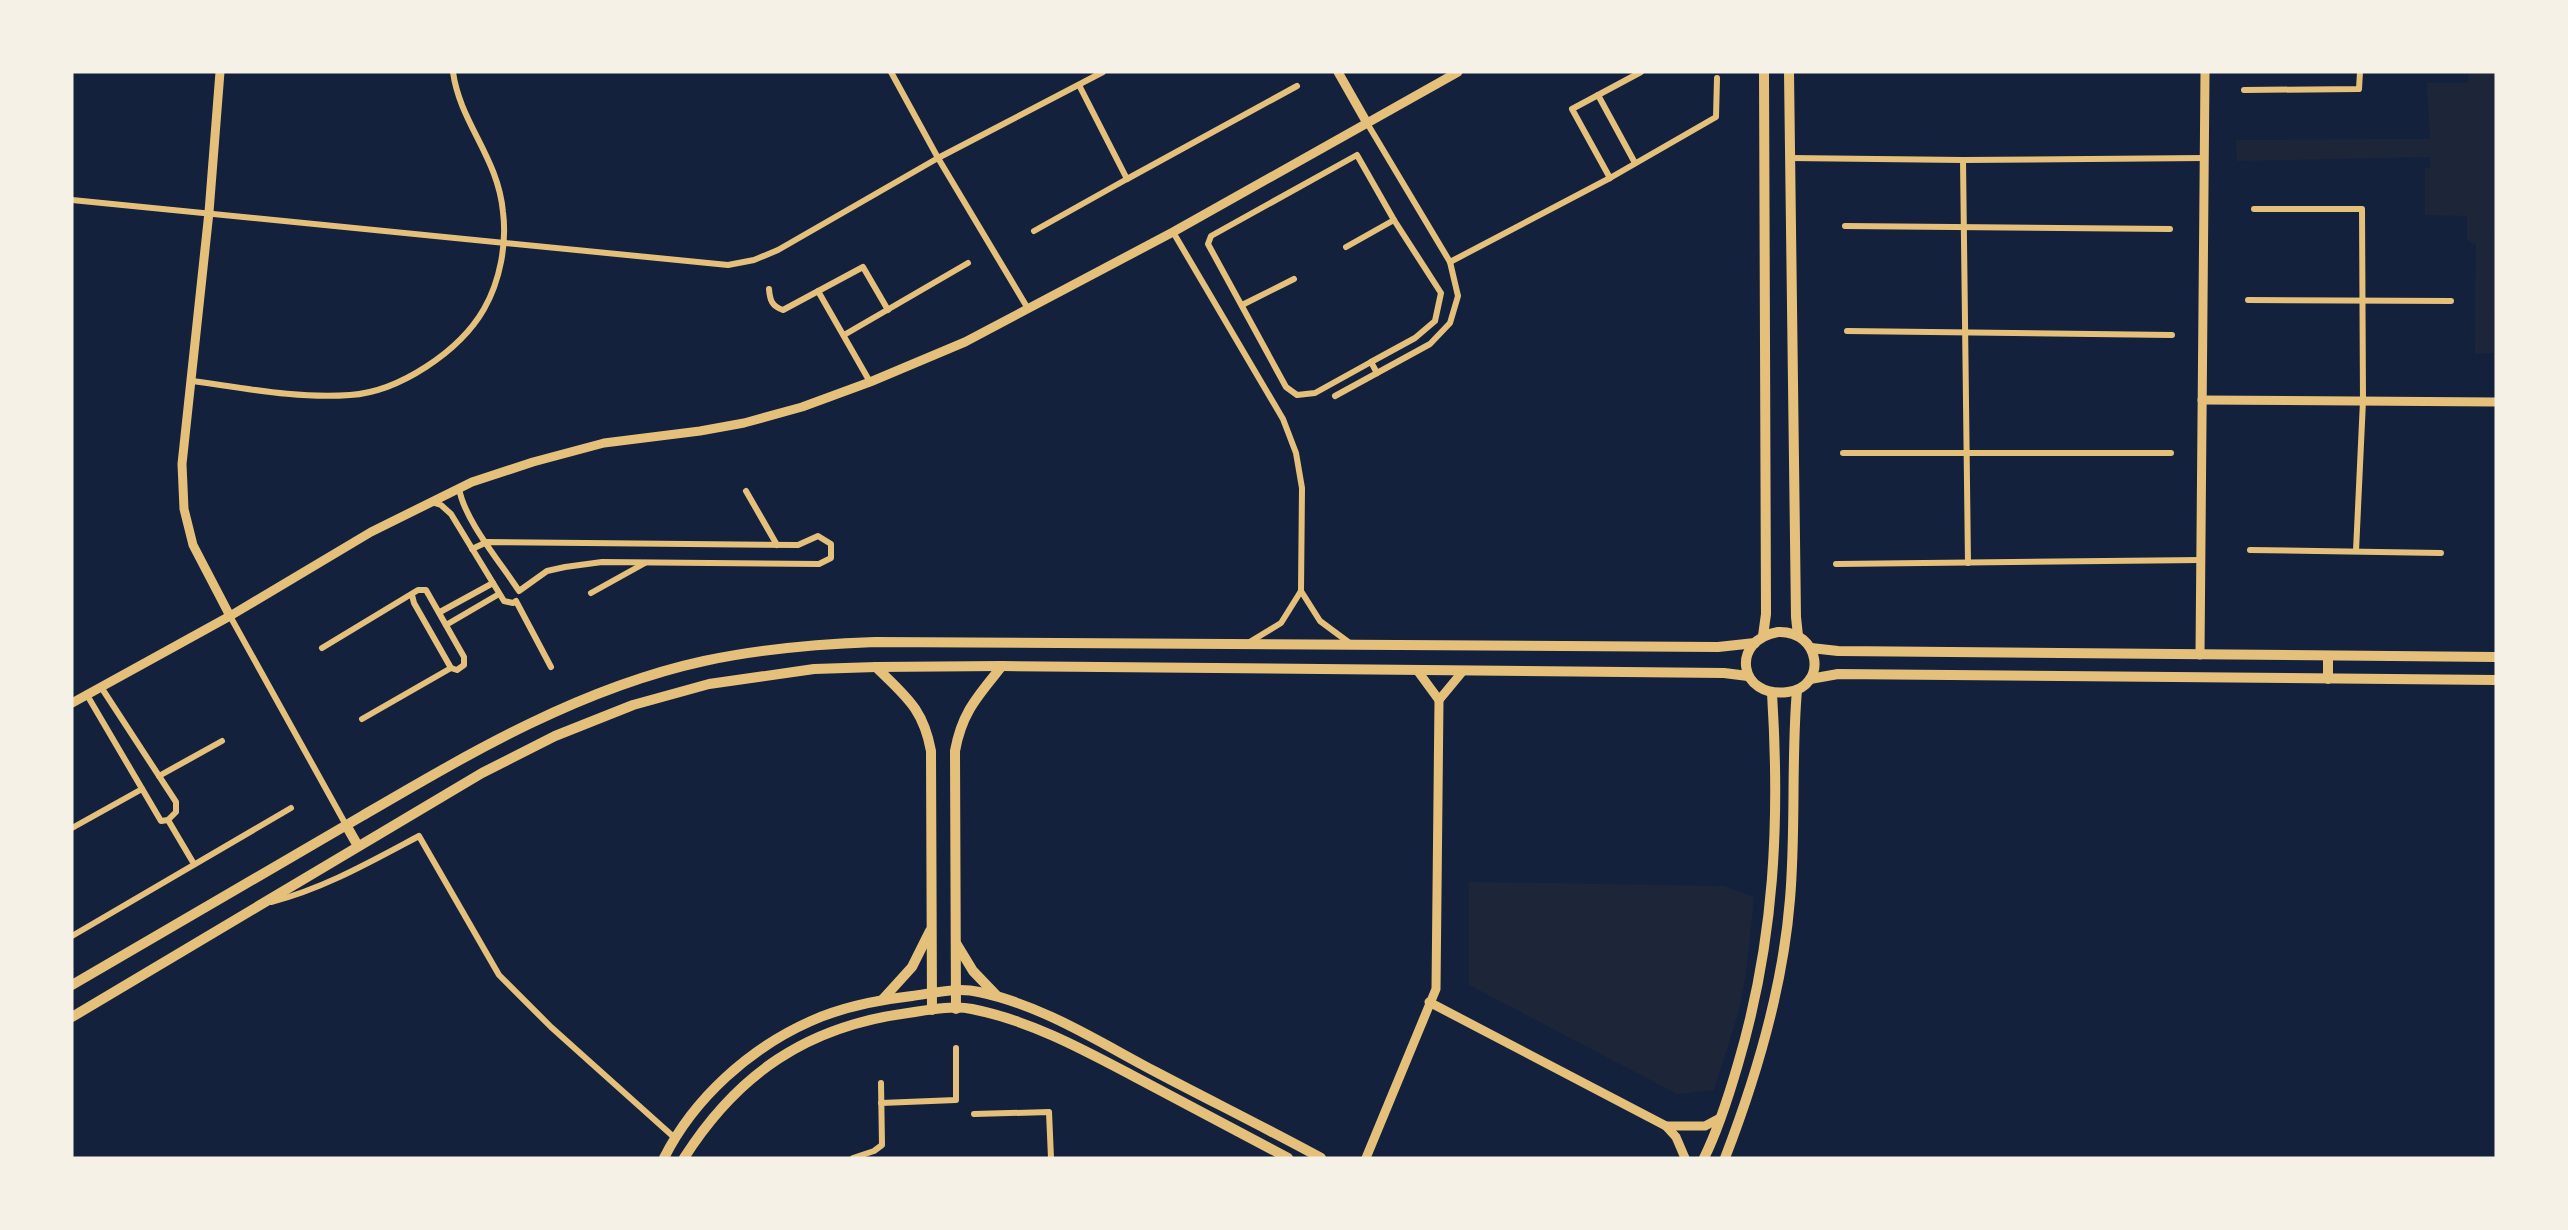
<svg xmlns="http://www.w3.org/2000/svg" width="2568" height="1230" font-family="Mulish,sans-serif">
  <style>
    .green { fill: #1d2539 }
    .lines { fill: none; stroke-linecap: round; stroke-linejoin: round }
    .minor { stroke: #e5c07b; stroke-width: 6 }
    .tertiary { stroke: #e5c07b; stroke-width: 9 }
    .secondary { stroke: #e5c07b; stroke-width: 10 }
    .primary { stroke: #e5c07b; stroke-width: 10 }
  </style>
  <rect width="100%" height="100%" fill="#14213d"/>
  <g class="green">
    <path d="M2469,72h27l-2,281 -19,1 1,-109 -9,-5v-24l-42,-1v-47h5v-11l-193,4 -1,-21 194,-1 -3,-56h41z"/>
    <path d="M1469,882l255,4 30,11 -8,77 -8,40 -24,76 -37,4 -208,-109z"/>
  </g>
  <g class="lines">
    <g class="minor">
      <path d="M891,72l47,86 89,149"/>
      <path d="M2244,90l115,-1 1,-17"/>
      <path d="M1598,95l37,68"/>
      <path d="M1790,158l173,2 241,-2"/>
      <path d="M1963,160l5,403"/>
      <path d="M1610,178l-38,-69 69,-37"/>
      <path d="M1127,179l170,-93"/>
      <path d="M72,200l656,65 26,-5 24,-10 160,-92 165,-86"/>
      <path d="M2254,209h108l1,192 -7,150"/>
      <path d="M1845,226l325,3"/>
      <path d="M1034,231l93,-52 -48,-94"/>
      <path d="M1173,232l110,187 13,34 6,35 -1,103 -20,32 -33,20"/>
      <path d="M1346,247l48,-27 -37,-65 -146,81 -3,8 78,143 11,8 18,-2 56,-31"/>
      <path d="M1450,262l160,-84 106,-61 1,-39"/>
      <path d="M769,289c1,12 3,17 14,21l80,-43 25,43"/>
      <path d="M818,291l52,91"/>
      <path d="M2248,300l203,1"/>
      <path d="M1242,305l52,-26"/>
      <path d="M1847,331l325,4"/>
      <path d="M844,335l124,-72"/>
      <path d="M1377,373l-6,-11 44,-24 20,-17 6,-28 -47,-73"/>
      <path d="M192,381c52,7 106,18 158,14 49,-3 110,-44 134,-86 16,-28 23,-65 19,-97 -5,-55 -43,-89 -50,-140"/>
      <path d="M1335,396l95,-52 20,-21 8,-27 -8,-34 -83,-139"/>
      <path d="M1843,453h328"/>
      <path d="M459,488c5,32 42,75 60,103l28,-20 18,-4 37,-5 217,2 12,-6v-14l-13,-8 -20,9 -311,-3 -15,7"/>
      <path d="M746,491l31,54"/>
      <path d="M431,502l10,3 10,9 53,87 9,2 3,-2 35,66"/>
      <path d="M2250,550l191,3"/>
      <path d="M1836,564l365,-4"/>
      <path d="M1301,591l19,30 31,23"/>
      <path d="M591,593l54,-30"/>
      <path d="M412,595l2,8 37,65"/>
      <path d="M440,612l53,-29"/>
      <path d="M230,616l116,209"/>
      <path d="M446,625l53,-31"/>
      <path d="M322,648l96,-58h8l38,67v8l-7,5 -6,-2 -89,51"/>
      <path d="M87,695l74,126 7,-1 8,-8v-10l-75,-115"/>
      <path d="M159,776l63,-35"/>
      <path d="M168,820l26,44"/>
      <path d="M72,828l70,-39"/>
      <path d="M271,902c52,-13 101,-41 148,-66l80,139 52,52 125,112"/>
      <path d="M72,936l219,-128"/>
      <path d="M881,1103l75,-3v-52"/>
      <path d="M974,1114l75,-2 2,46"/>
      <path d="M853,1158l21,-7 8,-6 -1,-62"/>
    </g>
    <g class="tertiary">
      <path d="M220,72l-11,140 -27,252 2,45 9,36 37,71"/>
      <path d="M1338,72l29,51"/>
      <path d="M2202,400l294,2"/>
      <path d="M2200,655l5,-583"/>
      <path d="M1417,670l22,30 24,-29"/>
      <path d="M72,703l158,-87 141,-84 101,-50 61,-20 71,-19 96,-12 44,-8 58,-16 68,-25 95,-40 208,-110 285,-160"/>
      <path d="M1429,1002l237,124 10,11 9,21"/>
      <path d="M1666,1126h39l15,-8"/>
      <path d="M1366,1158l70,-169 3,-289"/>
    </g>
    <g class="secondary">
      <path d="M1789,72l7,545 2,19"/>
      <path d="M1763,636l3,-22 -2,-542"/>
      <path d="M876,667c30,30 47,41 55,84l1,259"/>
      <path d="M956,943l17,28 23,24"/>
      <path d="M883,999l29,-32 18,-36"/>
      <path d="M956,1009l-1,-258c7,-39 23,-55 47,-85"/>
      <path d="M664,1158c30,-60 86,-110 147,-137 31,-14 66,-21 101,-25 22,-3 45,-9 67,-4 63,13 120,50 177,80 55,29 110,56 165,86"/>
      <path d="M684,1158c54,-85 124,-132 224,-145 20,-3 45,-8 64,-4 60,12 114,42 167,70 50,26 99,53 149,79"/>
      <path d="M1704,1158c15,-30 25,-63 34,-94 37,-125 42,-243 34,-371"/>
      <path d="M1725,1158c32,-83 58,-170 65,-259 6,-70 1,-140 7,-209"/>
    </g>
    <g class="primary">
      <path d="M1778,632c42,-2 51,54 10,60 -50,7 -58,-52 -10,-60z"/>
      <path d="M1811,648l27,3 658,6"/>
      <path d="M1810,679l28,-5 658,6"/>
      <path d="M2328,679v-23"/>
      <path d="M346,825l12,21"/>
      <path d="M72,985c97,-56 193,-113 290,-169 108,-63 218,-128 342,-155 56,-12 114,-17 171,-19l843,5 37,-4"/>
      <path d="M72,1017l410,-244 73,-37 78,-31 76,-21 105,-15 62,-2 126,-1 722,7 24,3"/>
    </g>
  </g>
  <rect width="2568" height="1230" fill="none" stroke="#f6f1e7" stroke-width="147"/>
</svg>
